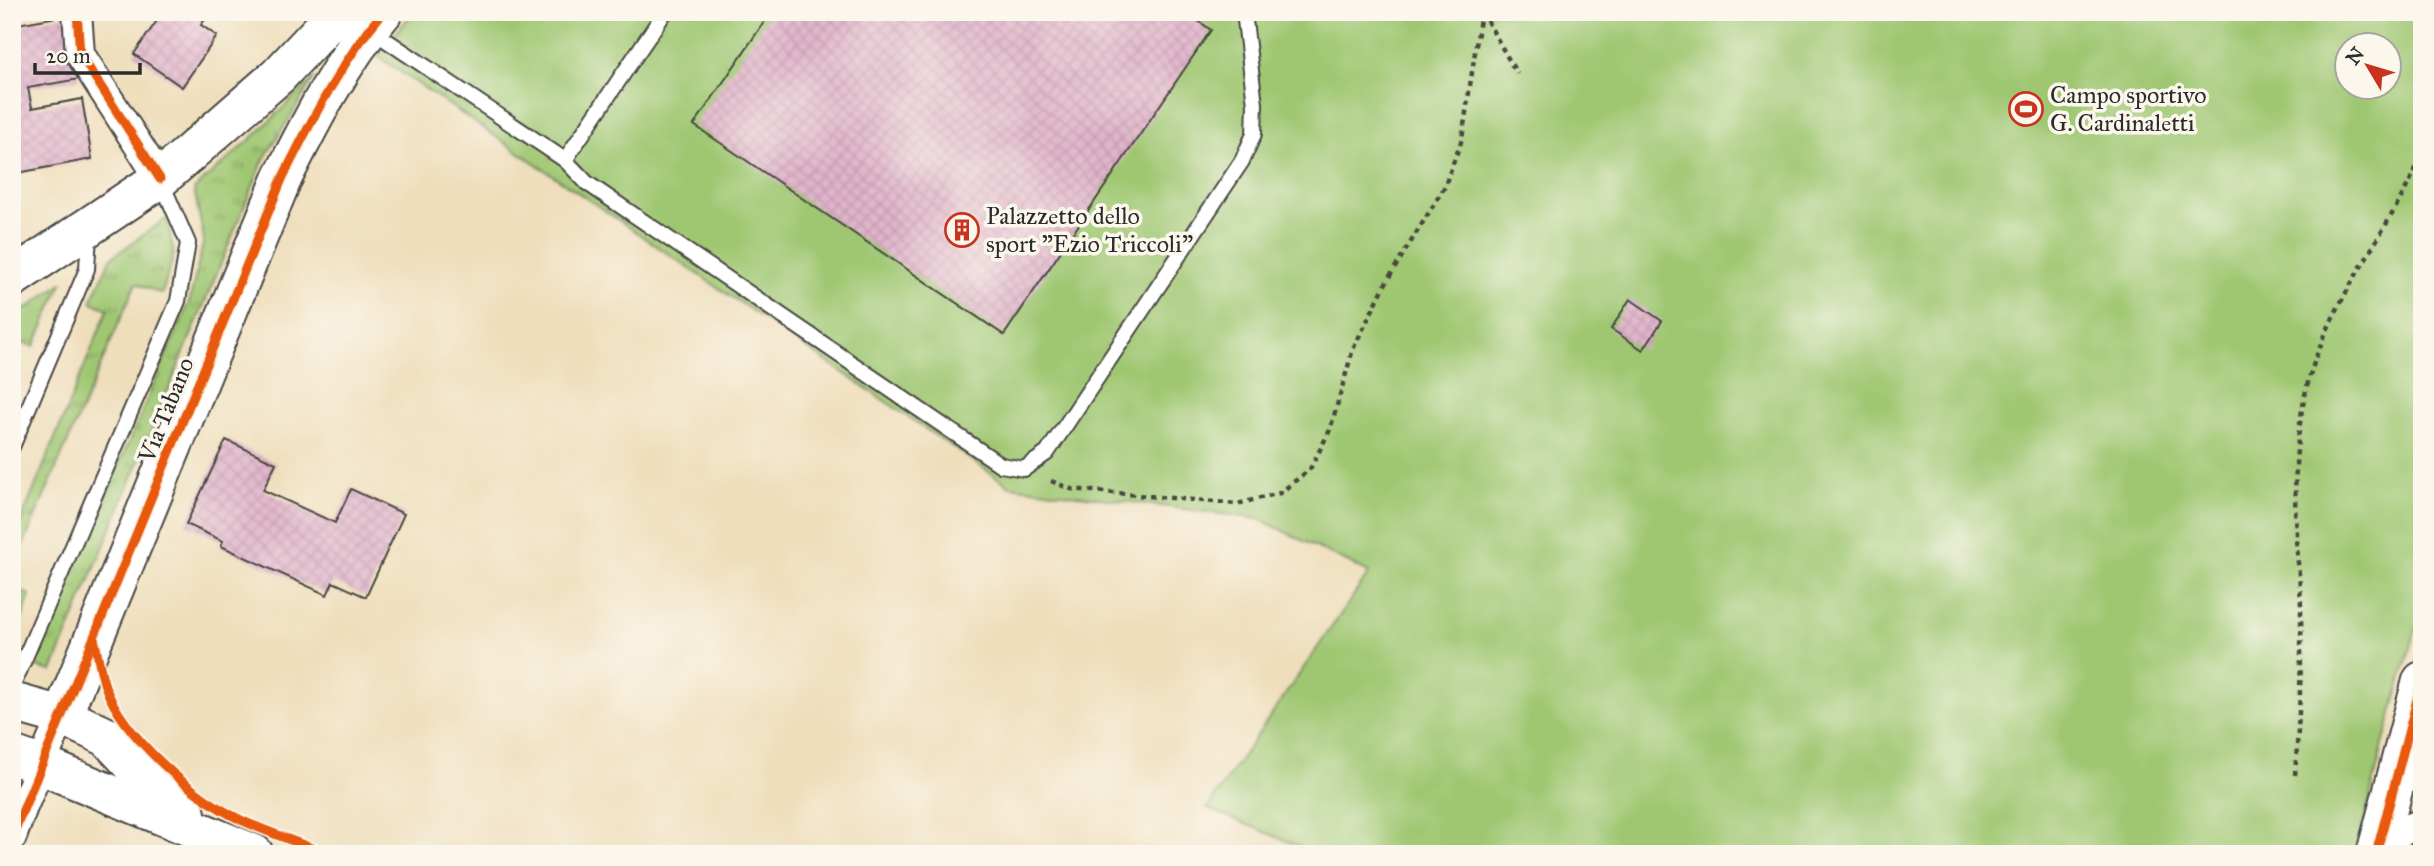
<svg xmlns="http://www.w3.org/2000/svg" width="2434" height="866" font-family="'IM FELL Great Primer',serif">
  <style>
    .grass { fill: url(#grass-tufts); stroke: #65794e; stroke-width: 2 }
    .park { fill: #9fc772; stroke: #65794e; stroke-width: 2; fill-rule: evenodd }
    .building { fill: url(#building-cross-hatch) }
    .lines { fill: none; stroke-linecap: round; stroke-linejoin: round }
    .lane-casing { stroke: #484641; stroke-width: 18 }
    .street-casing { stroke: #484641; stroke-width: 32 }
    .secondary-casing { stroke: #484641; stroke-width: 42 }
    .path { stroke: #484641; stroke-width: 4.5; stroke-dasharray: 5 5; stroke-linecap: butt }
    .lane { stroke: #fff; stroke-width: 14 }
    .street { stroke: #fff; stroke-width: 28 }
    .secondary { stroke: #fff; stroke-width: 38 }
    .cycleway-casing { stroke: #fbf7ec; stroke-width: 13 }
    .cycleway { stroke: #e8590c; stroke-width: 9 }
    .labels { text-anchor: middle; stroke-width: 7; stroke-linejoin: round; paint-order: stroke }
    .poi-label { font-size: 24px; fill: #2b2b2b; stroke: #fbf7ec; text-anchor: start }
    .street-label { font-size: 24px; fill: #2b2b2b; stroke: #fbf7ec }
  </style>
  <defs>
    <pattern id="grass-tufts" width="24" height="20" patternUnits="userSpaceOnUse" patternTransform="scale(1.75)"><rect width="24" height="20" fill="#9fc772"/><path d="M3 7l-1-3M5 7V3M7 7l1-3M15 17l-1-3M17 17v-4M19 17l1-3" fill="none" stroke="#82a25e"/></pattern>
    <pattern id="building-cross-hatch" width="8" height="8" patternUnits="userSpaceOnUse" patternTransform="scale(1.75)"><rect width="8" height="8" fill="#e1b4cb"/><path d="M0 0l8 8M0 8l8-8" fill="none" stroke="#c19bae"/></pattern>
  </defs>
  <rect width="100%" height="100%" fill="#fbf7ec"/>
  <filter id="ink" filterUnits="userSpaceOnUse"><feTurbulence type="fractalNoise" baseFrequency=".0143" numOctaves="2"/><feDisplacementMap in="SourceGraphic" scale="14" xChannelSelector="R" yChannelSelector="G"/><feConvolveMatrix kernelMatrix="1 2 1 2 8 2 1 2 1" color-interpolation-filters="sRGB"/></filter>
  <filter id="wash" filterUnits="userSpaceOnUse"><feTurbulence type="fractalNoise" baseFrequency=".00686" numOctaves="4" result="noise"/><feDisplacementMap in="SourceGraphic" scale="28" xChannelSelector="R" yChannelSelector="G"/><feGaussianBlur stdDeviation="1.57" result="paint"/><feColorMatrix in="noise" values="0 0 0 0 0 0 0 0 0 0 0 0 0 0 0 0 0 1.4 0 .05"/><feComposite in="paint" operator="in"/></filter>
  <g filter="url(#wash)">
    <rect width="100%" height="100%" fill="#efdebc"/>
    <g class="grass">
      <path d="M315,77l-51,82 -212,512 -20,-5 158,-366 14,-61 -10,-50 57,-50z"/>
      <path d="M167,218l7,36 -12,40 -26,-11 -124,288v-28l96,-234 -17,-7 20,-44z"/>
      <path d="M62,283l-28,64 -22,-8v-20z"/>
      <path d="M12,587l18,8 -18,54z"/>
    </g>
    <path class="park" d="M413,12h2009v596l-39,137 -27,109h-1038l-111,-46 162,-235 -110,-54 -249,-33 -633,-430zM2346,46h42v42h-42z"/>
    <g id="blocks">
      <g class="building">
        <path d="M163,12h47l-9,13 16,11 -35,51 -48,-33z"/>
        <path d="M771,12h415l25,18 -207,305 -310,-210z"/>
        <path d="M68,15l11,64 -51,9 4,20 50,-9 10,60 -80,15v-149z"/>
        <path d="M1630,299l32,22 -19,29 -32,-21z"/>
        <path d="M226,440l50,23 -13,27 72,33 16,-34 53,25 -38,83 -33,-15 -6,13 -106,-49 2,-5 -37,-17z"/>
      </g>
    </g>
  </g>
  <g filter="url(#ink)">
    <use href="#blocks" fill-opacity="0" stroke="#484641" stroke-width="2"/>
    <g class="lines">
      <g class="lane-casing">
        <g id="lane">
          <path d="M371,30l194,130 22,23 414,282 23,4 23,-16 195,-292 12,-27 1,-30 -11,-92"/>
          <path d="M565,160l100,-148"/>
          <path d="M12,447l75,-178 2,-35"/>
          <path d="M12,688l166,-387 10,-58 -27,-62"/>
        </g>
      </g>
      <g class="street-casing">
        <g id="street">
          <path d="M77,12l3,42 80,125"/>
          <path d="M12,837l11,-30 39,-91"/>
          <path d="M2379,841l43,-18"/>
        </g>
      </g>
      <g class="secondary-casing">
        <g id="secondary">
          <path d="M12,278l148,-99 118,-103 60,-64"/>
          <path d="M12,702l50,14 45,21 46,49 33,28"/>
          <path d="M62,716l220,-537c29,-58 59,-117 101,-167"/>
          <path d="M12,755l29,10 213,89"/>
          <path d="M2376,854l46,-173"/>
        </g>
      </g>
      <g class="path">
        <path d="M1482,12l35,62"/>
        <path d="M1051,481l20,8 166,15 43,-11 30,-24 20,-39 23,-81 35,-70 56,-91 18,-49 19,-127"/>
        <path d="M2295,775c4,-55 7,-109 6,-165 0,-24 -4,-49 -5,-74 -2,-54 -1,-111 15,-164 24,-78 79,-142 111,-217"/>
      </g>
      <use href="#lane" class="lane"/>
      <use href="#street" class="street"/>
      <use href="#secondary" class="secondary"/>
      <g class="cycleway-casing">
        <g id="cycleway">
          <path d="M77,12l3,42 80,125"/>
          <path d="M94,639c4,15 6,32 11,47 18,50 88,111 136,134 28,13 57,22 85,34"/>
          <path d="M12,837l270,-658c29,-58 59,-117 101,-167"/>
          <path d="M2376,854l46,-173"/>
        </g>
      </g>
      <use href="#cycleway" class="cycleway"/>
    </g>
  </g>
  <defs>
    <g id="stadium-ring" transform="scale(1.75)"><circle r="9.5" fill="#fbf7ec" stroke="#c8321e" stroke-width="1.5"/><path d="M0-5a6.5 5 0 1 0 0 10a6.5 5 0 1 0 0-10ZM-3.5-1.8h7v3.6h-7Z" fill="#c8321e"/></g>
    <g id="building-ring" transform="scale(1.75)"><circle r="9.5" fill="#fbf7ec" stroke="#c8321e" stroke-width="1.5"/><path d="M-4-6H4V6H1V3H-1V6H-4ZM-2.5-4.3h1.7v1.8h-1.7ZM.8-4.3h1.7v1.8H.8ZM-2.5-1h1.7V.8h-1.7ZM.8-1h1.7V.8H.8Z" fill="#c8321e"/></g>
  </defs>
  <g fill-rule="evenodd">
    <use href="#stadium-ring" x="2026" y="109"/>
    <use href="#building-ring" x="962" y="230"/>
  </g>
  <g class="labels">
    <g class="poi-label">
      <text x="2050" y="103">Campo sportivo<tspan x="2050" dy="28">G. Cardinaletti</tspan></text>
      <text x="986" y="224">Palazzetto dello<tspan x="986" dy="28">sport "Ezio Triccoli"</tspan></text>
    </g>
    <g class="street-label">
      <text transform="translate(166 410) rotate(-68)" y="8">Via Tabano</text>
    </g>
  </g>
  <rect width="2434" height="866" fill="none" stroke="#fbf7ec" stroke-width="42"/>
  <g transform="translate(2368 66) rotate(308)"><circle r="33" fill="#fbf7ec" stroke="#a8a59f" stroke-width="2"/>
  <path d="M0-5L12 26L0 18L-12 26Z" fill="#c8321e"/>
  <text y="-10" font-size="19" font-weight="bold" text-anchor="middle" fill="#2b2b2b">N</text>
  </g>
  <path d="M35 63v10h105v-10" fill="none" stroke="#2b2b2b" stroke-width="3.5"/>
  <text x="46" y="63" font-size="21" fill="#2b2b2b" stroke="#fbf7ec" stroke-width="5" paint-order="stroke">20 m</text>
</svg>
